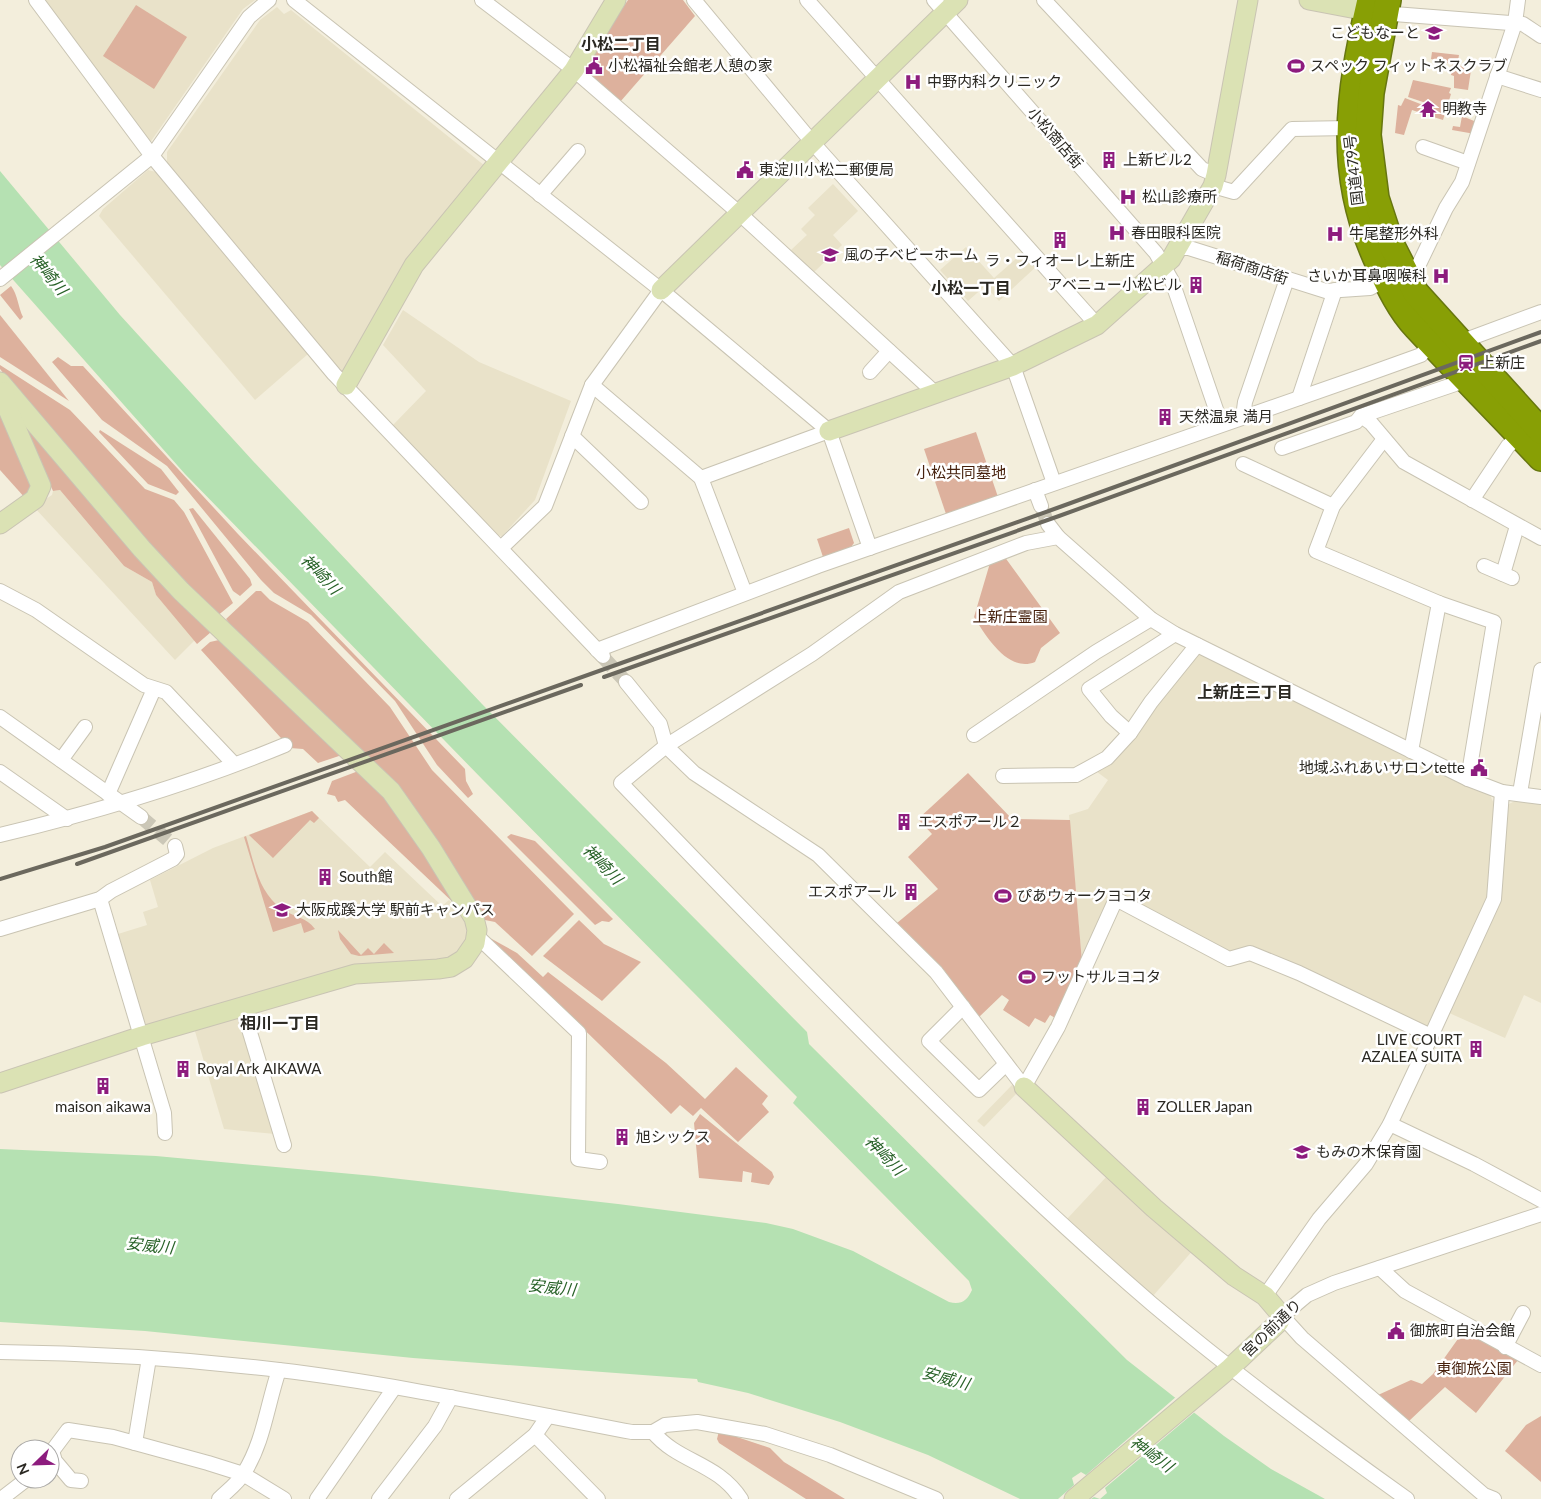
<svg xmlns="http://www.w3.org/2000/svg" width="1541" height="1499" font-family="Lato,'Noto Sans JP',sans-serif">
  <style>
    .built { fill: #e9e2c9 }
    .green { fill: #ddb19d }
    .water { fill: #b5e1b2 }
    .pier { fill: #f3eedc }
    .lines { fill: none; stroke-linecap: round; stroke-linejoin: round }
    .street-tunnel { stroke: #cbc7b7; stroke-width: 14; stroke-dasharray: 14 7; stroke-linecap: butt }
    .street-casing { stroke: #c9c4b3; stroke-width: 16 }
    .secondary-casing { stroke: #c9c4b3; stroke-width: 21 }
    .highway-casing { stroke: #677610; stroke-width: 28 }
    .street { stroke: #fff; stroke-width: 14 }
    .secondary { stroke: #dbe2b4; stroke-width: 19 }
    .highway { stroke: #889f05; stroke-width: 25 }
    .rail { stroke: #6b685e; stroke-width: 4 }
    .labels { text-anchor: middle; stroke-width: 5; stroke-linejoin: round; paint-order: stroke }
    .poi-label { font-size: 15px; fill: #2b2923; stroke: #fff; text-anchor: start }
    .street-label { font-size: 15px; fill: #2b2923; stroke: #fff }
    .park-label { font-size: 15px; fill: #46210d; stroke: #fff }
    .neighbourhood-label { font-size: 16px; font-weight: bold; fill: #2b2923; stroke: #fff }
    .water-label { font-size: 16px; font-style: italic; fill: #286228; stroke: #fff }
  </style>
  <rect width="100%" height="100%" fill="#f3eedc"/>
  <g class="built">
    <path d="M41,0h214l-12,9 -94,135z"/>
    <path d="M277,7l7,7 7,-4 194,156 -138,205h-8l-172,-204v-15l93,-132z"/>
    <path d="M148,170l8,2 152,182 -53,46 -156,-184 4,-7z"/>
    <path d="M833,184l25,27 -25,24 9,10 -29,28 -22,-23 16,-15 -6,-6 14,-14 -7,-7z"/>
    <path d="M966,247l28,31 31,-27 13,14 -39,36 -14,-15 -17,15 -28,-31z"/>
    <path d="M403,310l76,52 92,39 -36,99 -33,36 -8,-1 -101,-110 33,-34 -43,-46z"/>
    <path d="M60,490l64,76 28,16 4,13 39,45 -20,20 -141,-153 18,-12 1,-4z"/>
    <path d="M1201,653l274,137 14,3 7,15 -6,85 -60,133 -10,1 -167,-80 -25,7 -111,-60 -35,68 -13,-147 19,-6 20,-29 -15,-11 101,-114z"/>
    <path d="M1521,798l20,4v201l-17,-8 -19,43 -58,-26 51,-112 7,-94z"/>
    <path d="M312,811l58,56 15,-15 57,54 7,-6 10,10 9,20v9l-9,15 -12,5 -17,3 -58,1 -20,3 -201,60 -7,-3 -26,-89 29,-9 -4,-13 15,-5 -8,-27 63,-32z"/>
    <path d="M235,1016l7,3 33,115 -51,-5 -30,-101z"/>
    <path d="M1013,1084l7,6 -36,37 -7,-6z"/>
    <path d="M1109,1174l85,75 -42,48 -85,-78z"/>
  </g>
  <g class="green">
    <path d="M628,0h55l12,16 -75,86 -32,-26 -2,-12z"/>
    <path d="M136,5l51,32 -33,52 -51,-33z"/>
    <path d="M1432,52l27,3 -1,6 3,1 -1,4 11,4 -3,20 -14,-2v-12l-3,-1 1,-11 -21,-5z"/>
    <path d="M1413,80l38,8 -2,5 2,1 -8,26 -16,-5 -1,-5h3l1,-10h-2l-2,3 -18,-6z"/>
    <path d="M1405,98l18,7 -5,7 -6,-2 -8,25 -9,-2 3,-28 3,1z"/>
    <path d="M1462,116l17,7 -4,11 -23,-4 1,-4 7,1z"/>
    <path d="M11,286c7,9 7,21 12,31l-3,3 -20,-25z"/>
    <path d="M0,315l69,86 -69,-44z"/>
    <path d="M58,357l13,9h12l155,168 227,235 1,12 7,13 -5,4 -31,-33 -42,-64 -84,-86 -37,-22 -13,-13 -94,-114 -65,-46 -50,-58z"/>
    <path d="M0,365l70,45 75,79 29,11 10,12 49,91 -17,14 -68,-72 -148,-176z"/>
    <path d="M0,408l33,72 -7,19 -26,-29z"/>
    <path d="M18,415l193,217 -14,12 -41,-49 -4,-13 -28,-16 -64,-76 -7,1z"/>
    <path d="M100,430l61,39 18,23 -3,3 -28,-11 -49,-52z"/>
    <path d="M976,432l22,65 -52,17 -22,-65z"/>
    <path d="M193,508l57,71 2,6 -12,11 -7,-5 -44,-82z"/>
    <path d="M849,528l5,15 -3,4 -28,10 -6,-18z"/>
    <path d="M1004,556l56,77 -19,15 -6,14c-27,11 -49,-26 -61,-45l16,-54z"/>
    <path d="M256,591h5l9,9 38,22 82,85 42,63 142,144 -42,42 -37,-34 -10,-2 -6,-11 -87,-130 -165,-151 3,-4 -4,-5z"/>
    <path d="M219,640l123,115 -24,8 -15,-14 -13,-1 -89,-98 9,-8z"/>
    <path d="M361,770l36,40 62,98 -114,-108 -7,2 -3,-6 -8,-2 5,-13z"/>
    <path d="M968,773l44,46 58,1 12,142 -25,57 -7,-4 -5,8 -10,-5 -6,9 -26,-17 6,-10 -7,-5 -24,23 -34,-48 -47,-47 41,-34 -30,-32 24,-23 -14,-15z"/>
    <path d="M312,811l7,7 -5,5 -4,-3 -37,38 -24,-23z"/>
    <path d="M511,834l24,7 78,78 -4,3 -7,-1 -7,4 -88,-88z"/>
    <path d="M246,836c8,26 12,56 36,73 11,8 25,8 33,20l-11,4 -3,-10 -28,9 -29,-95z"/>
    <path d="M579,920l25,24 37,18 -39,39 -59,-45z"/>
    <path d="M338,930l23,25 7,-7 6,6 10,-11 10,10 -35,3 -8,-2 -11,-15z"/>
    <path d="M490,938l27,15 26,24 5,-5 118,91 39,36 31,-32 32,29 -6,8 7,8 -31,30 -37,-34 -8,8 -13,-11 -9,9z"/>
    <path d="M700,1114l72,58 2,5 -5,8 -18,-3 1,-9 -9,-2 -1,11 -43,-4 -5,-55z"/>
    <path d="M1465,1329l53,31 -42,53 -31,-26 -36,34 -31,-26 33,-15 11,4 11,-10z"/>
    <path d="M1541,1416v66l-36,-31 21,-26z"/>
    <path d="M719,1431l51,17 14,14 61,37h-39l-87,-56 -2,-4z"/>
  </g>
  <path class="water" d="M0,171l120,144 133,146 229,243 325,328 2,12 318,316 97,76 47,33 54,30h-305l-92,-44 -88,-33 -92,-29 -50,-11 -1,-3 -284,-21 -268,-27 -145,-9v-173l156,7 218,20 244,28 148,19 27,6 60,22 96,51c12,3 18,-1 23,-12l-3,-9 -176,-178 4,-6 -314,-317 -298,-306 -185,-209z"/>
  <path class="pier" d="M1177,1396l19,15 -91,77 2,5 -7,6 -6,-2 -3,2h-33l16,-14 -2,-7 9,-6 5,3z"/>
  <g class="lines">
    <g class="street-tunnel">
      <path d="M1041,506l7,18"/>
      <path d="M603,657l23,25"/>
      <path d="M141,817l34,29"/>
    </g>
    <g class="street-casing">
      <g id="street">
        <path d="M36,0l116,156 182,218 269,282"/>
        <path d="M294,0l367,290 168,141 41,117"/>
        <path d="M482,0l92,70 165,143 196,180"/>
        <path d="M694,0l118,142 201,224 41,117"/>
        <path d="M807,0l290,325"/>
        <path d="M934,0l222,253 16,28 49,143"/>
        <path d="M1044,0l158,169 14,6"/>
        <path d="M1381,13l142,11 18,12"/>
        <path d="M1497,76l44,14"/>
        <path d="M1423,147l45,16"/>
        <path d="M1213,186l21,6 58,-63 57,-1"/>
        <path d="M540,195l38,-44"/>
        <path d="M1177,248h12l137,43 44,-3 16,-8"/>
        <path d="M0,279l152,-123 97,-139 20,-17"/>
        <path d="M1410,283l36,-75 16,-26 53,-159 3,-23"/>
        <path d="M1460,342l81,-30"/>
        <path d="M870,372l19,-21"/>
        <path d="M1467,380l-106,36 10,7 33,39 137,76"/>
        <path d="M592,385l109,93 44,115"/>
        <path d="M1299,398l36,-108"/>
        <path d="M1243,417l2,-15 42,-123"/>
        <path d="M572,436l69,66"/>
        <path d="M1384,439l-51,67 -17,45 123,52 55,19 -26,157"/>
        <path d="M1282,448l74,-26 5,-6"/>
        <path d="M1243,464l90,42"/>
        <path d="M701,478l128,-47"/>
        <path d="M1035,490l6,16"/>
        <path d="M1472,500l36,-54 12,-10"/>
        <path d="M1048,524l10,13"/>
        <path d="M501,548l44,-42 47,-121 69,-95"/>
        <path d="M1484,566l28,12"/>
        <path d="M1503,574l14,-48"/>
        <path d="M0,591l36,19 108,75 22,7 68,72"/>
        <path d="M597,650l221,-84 550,-192 53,-19 10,-12"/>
        <path d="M626,682l34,42 6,22 28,27 124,82 118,117 88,115 34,-60 58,-128 113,60 21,-6 49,20 132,63"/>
        <path d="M0,717l141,100"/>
        <path d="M1130,733l-19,-17 -22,-27 86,-55"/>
        <path d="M974,735l122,-83 55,-33"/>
        <path d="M1411,751l28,-148"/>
        <path d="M61,760l24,-33"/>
        <path d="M0,772l67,47"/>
        <path d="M1003,776l73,-1 31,-17 23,-25 21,-31 46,-57"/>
        <path d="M1520,793l21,-123"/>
        <path d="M108,794l46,-105"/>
        <path d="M0,835c96,-23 193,-52 285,-90"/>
        <path d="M100,899l64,214 1,20"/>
        <path d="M0,929l100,-30 11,-8 62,-32 4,-5 -2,-8"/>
        <path d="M477,936l102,97 -1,126 22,3"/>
        <path d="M242,1006l42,139"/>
        <path d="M963,1007l-34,34 50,49 27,-26"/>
        <path d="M1390,1124l84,40 67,36"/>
        <path d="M1380,1268l25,23 136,74"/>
        <path d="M1265,1296l54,-77 47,-55 24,-40 31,-66 73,-159 8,-107"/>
        <path d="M1505,1347l18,-34"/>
        <path d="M0,1352c93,1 186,7 279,18 118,14 235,40 353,62h21l12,-7 32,-3 68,12 65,21 106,44"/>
        <path d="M653,1432c26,31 64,30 88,67"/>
        <path d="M535,1435l63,64"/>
        <path d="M135,1443l14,-85"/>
        <path d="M52,1451l3,10 16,19 10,1"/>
        <path d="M50,1454l18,-24 45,7 95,26 35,11 41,25"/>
        <path d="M1,1499l26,-20"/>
        <path d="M219,1499c8,-8 19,-16 25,-26 20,-32 23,-68 35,-103"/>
        <path d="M317,1499l77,-111"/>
        <path d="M379,1499l56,-73 16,-29"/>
        <path d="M457,1499l78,-64 13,-19"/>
        <path d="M1407,1499c-87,-62 -173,-126 -255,-195 -188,-162 -359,-343 -531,-521l45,-37 146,-92 87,-62 127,-49 32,-6 93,82 24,15 293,145 34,13 39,5"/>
        <path d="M1494,1499l-10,-4 -182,-157 -20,-22 25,-21 27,-12 207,-69"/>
      </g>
    </g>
    <g class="secondary-casing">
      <g id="secondary">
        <path d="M1309,0l58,11"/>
        <path d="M661,290l297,-290"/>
        <path d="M0,382l142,167 39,42 210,200 40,57 43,70 3,12 -2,13 -11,16 -13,8 -13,2 -83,5 -213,62 -142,47"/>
        <path d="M346,385l68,-120 160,-195 42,-70"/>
        <path d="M829,431l184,-65 84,-41 74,-66 42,-73 3,-11 32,-175"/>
        <path d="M0,524l35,-25 6,-13 -34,-79 -3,-15"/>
        <path d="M1024,1087l130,121 80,68 31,20 17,20 -3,6 -49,46 -156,131"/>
      </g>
    </g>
    <g class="highway-casing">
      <g id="highway">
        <path d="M1370,0c-22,94 -34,174 9,265 10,22 21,45 37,62 41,44 84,87 125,131"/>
        <path d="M1388,0l-17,93 -3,42 8,63 15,46 25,49 125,138"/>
      </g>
    </g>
    <use href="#street" class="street"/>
    <use href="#secondary" class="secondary"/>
    <use href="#highway" class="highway"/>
    <g class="rail">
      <path d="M604,677l455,-161 482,-175"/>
      <path d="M77,864l504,-179"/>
      <path d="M0,879l105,-32 522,-186 430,-153 484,-176"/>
    </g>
  </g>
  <defs>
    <g id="school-bare" transform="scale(1.35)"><path d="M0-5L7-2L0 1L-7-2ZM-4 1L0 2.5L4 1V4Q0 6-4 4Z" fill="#8d1c7e" stroke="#fff" stroke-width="2.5" paint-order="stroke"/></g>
    <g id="civic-bare" transform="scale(1.35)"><path d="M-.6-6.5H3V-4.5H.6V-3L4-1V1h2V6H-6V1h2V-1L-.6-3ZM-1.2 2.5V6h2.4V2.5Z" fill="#8d1c7e" stroke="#fff" stroke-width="2.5" paint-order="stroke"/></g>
    <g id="stadium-bare" transform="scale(1.35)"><path d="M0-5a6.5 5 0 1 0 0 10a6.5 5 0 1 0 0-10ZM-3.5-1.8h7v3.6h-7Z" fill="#8d1c7e" stroke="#fff" stroke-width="2.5" paint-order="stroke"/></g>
    <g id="hospital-bare" transform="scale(1.35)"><path d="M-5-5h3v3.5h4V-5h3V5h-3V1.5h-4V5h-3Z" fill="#8d1c7e" stroke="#fff" stroke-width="2.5" paint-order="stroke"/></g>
    <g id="temple-bare" transform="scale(1.35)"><path d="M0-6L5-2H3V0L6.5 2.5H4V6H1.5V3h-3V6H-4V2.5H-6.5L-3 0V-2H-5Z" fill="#8d1c7e" stroke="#fff" stroke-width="2.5" paint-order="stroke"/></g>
    <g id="building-bare" transform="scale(1.35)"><path d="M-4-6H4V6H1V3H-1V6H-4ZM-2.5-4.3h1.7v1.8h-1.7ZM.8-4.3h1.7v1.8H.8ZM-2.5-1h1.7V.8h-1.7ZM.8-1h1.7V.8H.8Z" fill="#8d1c7e" stroke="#fff" stroke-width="2.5" paint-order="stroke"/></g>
    <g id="station-bare" transform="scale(1.35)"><path d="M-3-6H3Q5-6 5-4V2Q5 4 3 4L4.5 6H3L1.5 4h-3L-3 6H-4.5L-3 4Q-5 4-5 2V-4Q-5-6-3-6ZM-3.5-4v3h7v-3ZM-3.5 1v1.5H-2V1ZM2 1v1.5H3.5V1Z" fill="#8d1c7e" stroke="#fff" stroke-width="2.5" paint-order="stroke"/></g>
    <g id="university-bare" transform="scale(1.35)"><path d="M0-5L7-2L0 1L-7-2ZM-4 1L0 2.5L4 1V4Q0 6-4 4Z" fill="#8d1c7e" stroke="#fff" stroke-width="2.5" paint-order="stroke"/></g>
  </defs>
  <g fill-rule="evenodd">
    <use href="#school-bare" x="1434" y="33"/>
    <use href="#civic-bare" x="594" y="66"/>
    <use href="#stadium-bare" x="1296" y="66"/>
    <use href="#hospital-bare" x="913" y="82"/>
    <use href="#temple-bare" x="1428" y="109"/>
    <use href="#building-bare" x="1109" y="160"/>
    <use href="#civic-bare" x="745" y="170"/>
    <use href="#hospital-bare" x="1128" y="197"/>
    <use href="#hospital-bare" x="1117" y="233"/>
    <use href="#hospital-bare" x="1335" y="234"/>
    <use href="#building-bare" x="1060" y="240"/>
    <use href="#school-bare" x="830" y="255"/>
    <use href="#hospital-bare" x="1441" y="276"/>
    <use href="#building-bare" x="1196" y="285"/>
    <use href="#station-bare" x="1466" y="363"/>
    <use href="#building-bare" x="1165" y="417"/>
    <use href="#civic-bare" x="1479" y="768"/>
    <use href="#building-bare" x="904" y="822"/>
    <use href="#building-bare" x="325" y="877"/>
    <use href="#building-bare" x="911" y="892"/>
    <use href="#stadium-bare" x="1003" y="896"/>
    <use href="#university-bare" x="282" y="910"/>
    <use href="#stadium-bare" x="1027" y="977"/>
    <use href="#building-bare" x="1476" y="1049"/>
    <use href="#building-bare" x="183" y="1069"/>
    <use href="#building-bare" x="103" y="1086"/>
    <use href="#building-bare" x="1143" y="1107"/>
    <use href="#building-bare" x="622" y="1137"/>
    <use href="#school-bare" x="1302" y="1152"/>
    <use href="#civic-bare" x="1396" y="1331"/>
  </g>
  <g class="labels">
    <g class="poi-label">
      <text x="1420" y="38" text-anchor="end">こどもなーと</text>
      <text x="608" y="71">小松福祉会館老人憩の家</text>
      <text x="1310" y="71">スペック フィットネスクラブ</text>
      <text x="927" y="87">中野内科クリニック</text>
      <text x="1442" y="114">明教寺</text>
      <text x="1123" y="165">上新ビル2</text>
      <text x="759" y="175">東淀川小松二郵便局</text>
      <text x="1142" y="202">松山診療所</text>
      <text x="1131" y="238">春田眼科医院</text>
      <text x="1349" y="239">牛尾整形外科</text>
      <text x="844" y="260">風の子ベビーホーム</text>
      <text x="1060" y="266" text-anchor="middle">ラ・フィオーレ上新庄</text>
      <text x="1427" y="281" text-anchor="end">さいか耳鼻咽喉科</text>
      <text x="1182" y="290" text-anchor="end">アベニュー小松ビル</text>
      <text x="1480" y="368">上新庄</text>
      <text x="1179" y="422">天然温泉 満月</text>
      <text x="1465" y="773" text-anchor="end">地域ふれあいサロンtette</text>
      <text x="918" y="827">エスポアール２</text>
      <text x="339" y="882">South館</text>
      <text x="897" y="897" text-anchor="end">エスポアール</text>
      <text x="1017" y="901">ぴあウォークヨコタ</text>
      <text x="296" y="915">大阪成蹊大学 駅前キャンパス</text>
      <text x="1041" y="982">フットサルヨコタ</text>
      <text x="1462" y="1045" text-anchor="end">LIVE COURT<tspan x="1462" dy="17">AZALEA SUITA</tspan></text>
      <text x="197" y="1074">Royal Ark AIKAWA</text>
      <text x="103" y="1112" text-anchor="middle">maison aikawa</text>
      <text x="1157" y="1112">ZOLLER Japan</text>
      <text x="636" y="1142">旭シックス</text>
      <text x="1316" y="1157">もみの木保育園</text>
      <text x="1410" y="1336">御旅町自治会館</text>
    </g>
    <g class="street-label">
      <text transform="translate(1055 138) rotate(49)" y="5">小松商店街</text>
      <text transform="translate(1354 170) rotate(-97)" y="5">国道479号</text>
      <text transform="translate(1252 268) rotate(18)" y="5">稲荷商店街</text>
      <text transform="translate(1272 1328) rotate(-44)" y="5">宮の前通り</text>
    </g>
    <g class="park-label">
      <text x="961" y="478">小松共同墓地</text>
      <text x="1010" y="622">上新庄霊園</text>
      <text x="1474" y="1374">東御旅公園</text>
    </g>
    <g class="neighbourhood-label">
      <text x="621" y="50">小松二丁目</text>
      <text x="971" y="294">小松一丁目</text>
      <text x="1245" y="698">上新庄三丁目</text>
      <text x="280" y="1029">相川一丁目</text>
    </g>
    <g class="water-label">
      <text transform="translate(49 274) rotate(50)" y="6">神崎川</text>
      <text transform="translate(321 574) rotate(46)" y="6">神崎川</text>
      <text transform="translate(603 864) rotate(46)" y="6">神崎川</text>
      <text transform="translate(885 1155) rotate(46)" y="6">神崎川</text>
      <text transform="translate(150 1245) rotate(6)" y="6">安威川</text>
      <text transform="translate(552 1287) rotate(6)" y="6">安威川</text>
      <text transform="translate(946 1378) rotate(15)" y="6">安威川</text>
      <text transform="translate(1152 1454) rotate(36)" y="6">神崎川</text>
    </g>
  </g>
  <g transform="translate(35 1464) rotate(247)"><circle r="24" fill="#ffffff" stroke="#aaa9a7"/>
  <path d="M0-4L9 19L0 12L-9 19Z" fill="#8d1c7e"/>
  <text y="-8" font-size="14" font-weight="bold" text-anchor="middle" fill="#2b2923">N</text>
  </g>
</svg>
